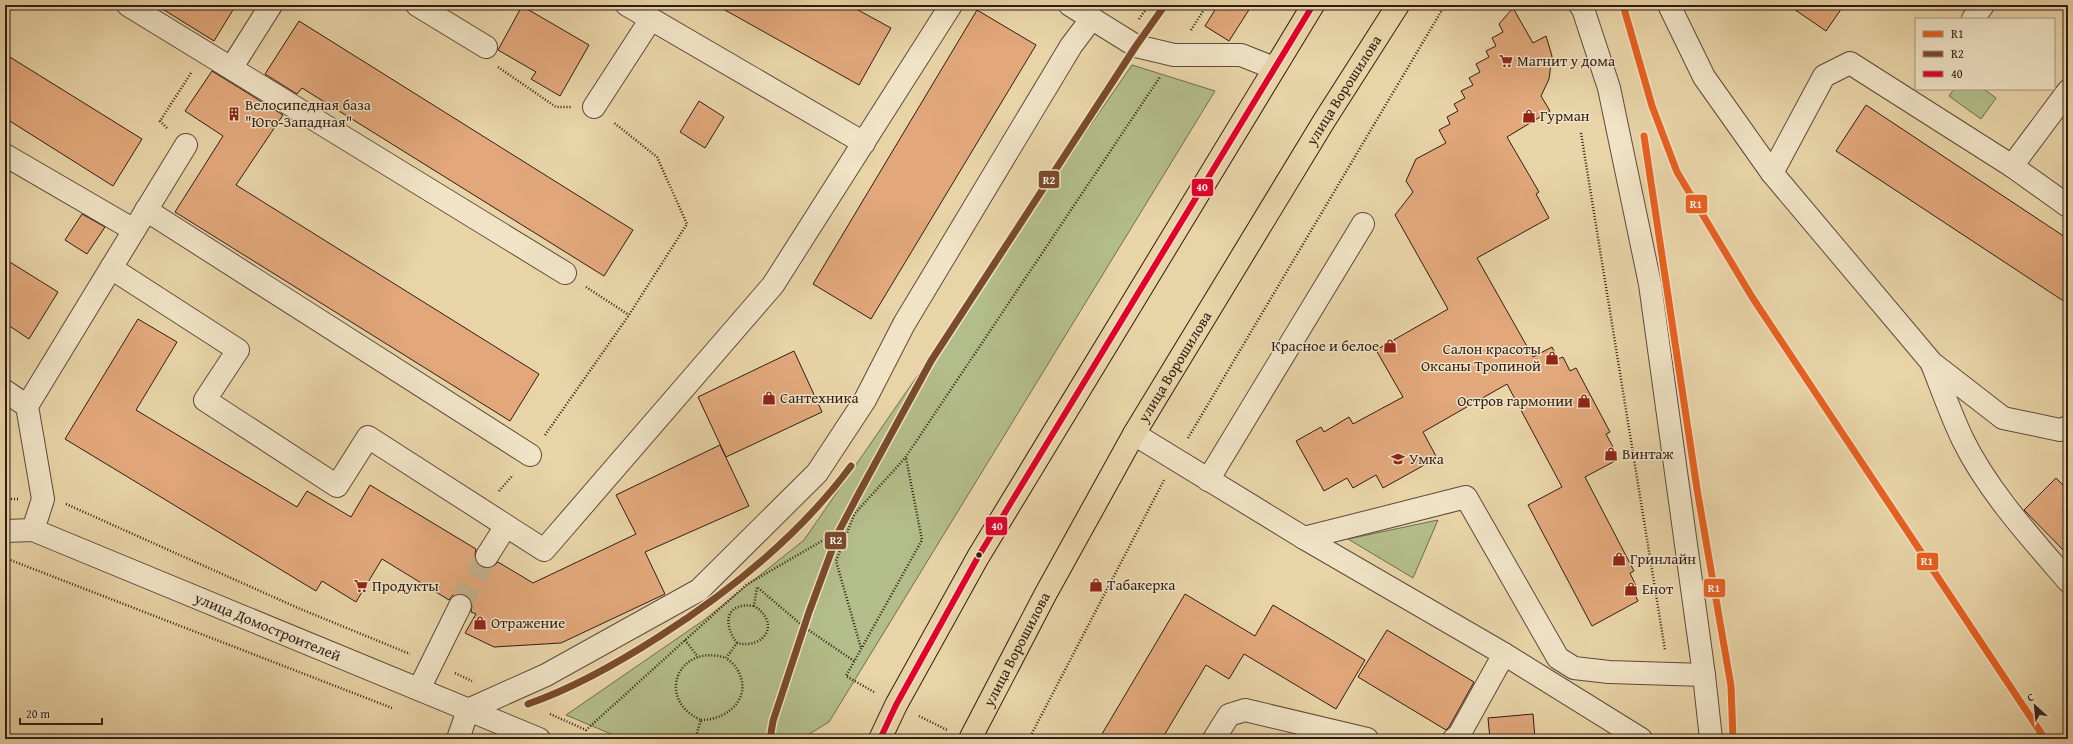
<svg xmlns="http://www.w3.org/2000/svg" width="2073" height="744" font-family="'Gentium Book Plus',serif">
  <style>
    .green { fill: #b3bd89; stroke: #726c4f }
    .building { fill: #e2a87b; stroke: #311c15 }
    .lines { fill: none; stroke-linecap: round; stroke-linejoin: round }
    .minor-tunnel { stroke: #c3af8a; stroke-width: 22; stroke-dasharray: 22 11; stroke-linecap: butt }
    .minor-casing { stroke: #5f4a3a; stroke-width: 24 }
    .major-casing { stroke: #311c15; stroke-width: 24 }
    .path { stroke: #311c15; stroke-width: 2.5; stroke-dasharray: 1 2; stroke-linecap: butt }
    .minor { stroke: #f0e3c6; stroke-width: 22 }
    .major { stroke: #e8d4a7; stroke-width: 22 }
    .bus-1-casing { stroke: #f0e3c6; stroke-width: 9 }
    .bus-1 { stroke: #e4002b; stroke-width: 6 }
    .rail-1-casing { stroke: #f0e3c6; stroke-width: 10 }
    .rail-2-casing { stroke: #f0e3c6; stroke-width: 10 }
    .rail-1 { stroke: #e86121; stroke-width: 7 }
    .rail-2 { stroke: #7a4b2a; stroke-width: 7 }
    .bus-dot { fill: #311c15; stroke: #f0e3c6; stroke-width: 1.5 }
    .labels { text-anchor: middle; stroke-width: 3; stroke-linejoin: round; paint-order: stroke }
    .poi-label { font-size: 15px; fill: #311c15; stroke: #f0e3c6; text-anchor: start }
    .street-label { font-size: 15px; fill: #311c15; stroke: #f0e3c6 }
    .line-badge { stroke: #f0e3c6; stroke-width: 1.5 }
    .badge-label { font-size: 11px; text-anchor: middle; font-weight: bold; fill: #fff }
  </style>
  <rect width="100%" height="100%" fill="#e8d4a7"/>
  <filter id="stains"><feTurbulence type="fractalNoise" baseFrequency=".005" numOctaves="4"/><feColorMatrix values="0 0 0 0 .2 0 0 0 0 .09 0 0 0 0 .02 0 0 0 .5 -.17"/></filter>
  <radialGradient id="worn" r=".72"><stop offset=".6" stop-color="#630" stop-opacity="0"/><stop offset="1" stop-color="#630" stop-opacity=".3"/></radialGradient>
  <g class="green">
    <path d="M1132,65l83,26 -386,631 -28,17h-178l-57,-24 138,-95 100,-80z"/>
    <path d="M1954,89h30l12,9 -15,21 -32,-23z"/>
    <path d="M1438,520l-25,58 -65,-39z"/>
  </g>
  <g class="building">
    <path d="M156,5h80l-22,36z"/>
    <path d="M716,5h133l42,23 -32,57z"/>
    <path d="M1218,5h34l-23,36 -24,-15z"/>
    <path d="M1788,5h56l-18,26z"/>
    <path d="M522,6l67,39 -29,51 -29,-17 5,-7 -38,-22z"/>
    <path d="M1513,8l20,35 13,-7 6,20 -3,23 -8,17 9,15 -43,26 32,55 -3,2 13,24 -72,40 56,99 19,-10 6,12 5,-2 7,14 6,-3 34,64 -4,2 7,13 -4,2 6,12 -30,16 49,94 -4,2 6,13 -4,2 6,13 -46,25 -64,-121 34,-18 -55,-103 -84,48 14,26 -54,30 -7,-13 -23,13 -6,-10 -23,13 -28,-50 25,-14 3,5 25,-15 4,7 50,-27 -27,-47 72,-41 -53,-94 18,-23 -7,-11 10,-22 30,-16 -7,-13 11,-6 -3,-7 11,-6 -4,-7 11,-6 -4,-7 12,-6 -4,-7 11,-6 -4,-8 13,-7 -3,-6 10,-5 -4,-8 11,-6 -4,-8z"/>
    <path d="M977,10l59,35 -165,274 -58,-35z"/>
    <path d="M299,21l334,209 -29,46 -302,-188 -5,6 -32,-20z"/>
    <path d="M5,54l137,85 -29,47 -108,-68z"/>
    <path d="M212,71l71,44 -47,70 303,189 -29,47 -335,-209 48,-76 -38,-25z"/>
    <path d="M699,101l25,16 -19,31 -25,-16z"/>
    <path d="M1866,105l202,134v65l-232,-153z"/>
    <path d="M82,214l23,13 -18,27 -22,-14z"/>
    <path d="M5,259l53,33 -29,47 -24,-16z"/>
    <path d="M138,319l39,23 -41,68 161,97 10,-16 44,26 19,-32 106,64 -1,6 1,6 5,6 5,1 6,-1 6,-5 35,21 103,-49 -20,-39 104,-50 29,61 -104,46 20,42 -104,49 -67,4 -29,-14 11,-19 -5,-2 1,-6 -1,-7 -6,-4 -6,-1 -6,1 -4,5 -67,-41 -26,43 -34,-21 -6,10 -251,-152z"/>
    <path d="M794,351l28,61 -96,45 -28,-60z"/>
    <path d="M2056,478l12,12v65l-44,-45z"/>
    <path d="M1185,594l70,42 18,-31 92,55 -29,49 -92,-55 -15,25 -23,-14 -44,74h-63z"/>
    <path d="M1387,630l87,52 -25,45 -3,3 -88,-53z"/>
    <path d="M1533,714l2,25h-45l-2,-21z"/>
  </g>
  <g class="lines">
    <path class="minor-tunnel" d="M460,606l27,-50"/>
    <g class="minor-casing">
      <g id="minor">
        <path d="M128,5l437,268"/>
        <path d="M417,5l69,42"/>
        <path d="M627,5l237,138"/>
        <path d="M1070,5l66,41 38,9h67l33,13"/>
        <path d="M1580,5l3,4 26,79 41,196 54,391 7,64"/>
        <path d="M1669,5l35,72 68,96 160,190 71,55 57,12 8,-3"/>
        <path d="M1973,19l10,-14"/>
        <path d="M232,67l39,-62"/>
        <path d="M2068,91l-56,75 56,40"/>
        <path d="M594,107l57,-88"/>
        <path d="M5,155l129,75"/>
        <path d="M1772,173l52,-97 26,-13 162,103"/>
        <path d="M146,210l384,245"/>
        <path d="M111,268l127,82 -33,50 132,86 31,-49 176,113 229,-265 178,-280"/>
        <path d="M1932,364c10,25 19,51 31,76 25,51 68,98 105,141"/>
        <path d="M5,391l22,15"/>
        <path d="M1134,434l170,104 200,116 137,85"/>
        <path d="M1208,480l155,-256"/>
        <path d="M33,530l10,-31 -16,-93 159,-261"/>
        <path id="s1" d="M5,531l28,-1 506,209"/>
        <path d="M1304,538l162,-41 92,161 16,10 35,4 95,3"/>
        <path d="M487,556l19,-30"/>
        <path d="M419,689l41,-83"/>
        <path d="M458,739l10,-29 78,-35 153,-85 118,-117 48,-73 39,-76 167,-278 21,-28"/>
        <path d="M1214,739l15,-24 16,-5 122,29"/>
        <path d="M1454,739l5,-4 45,-81"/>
      </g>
    </g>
    <g class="major-casing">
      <g id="major">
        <path d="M880,739l16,-34 82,-148 335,-552"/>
        <path id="s2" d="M970,739l75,-144 89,-161 190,-313 74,-116"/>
      </g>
    </g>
    <g class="path">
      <path d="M1139,19l10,-14"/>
      <path d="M1191,30l16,-25"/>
      <path d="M498,67l58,40h15"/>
      <path d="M167,128l-7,-7 31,-48"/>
      <path d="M1581,133l84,517"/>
      <path d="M586,287l43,28"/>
      <path d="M545,435l84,-120 58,-91 -30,-67 -44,-35"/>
      <path d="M1188,438l257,-433"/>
      <path d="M499,491l14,-16"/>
      <path d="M5,499h13"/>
      <path d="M66,504l232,104 112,46"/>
      <path d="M854,515l-18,46 25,87"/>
      <path d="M5,558l387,150"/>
      <path d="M685,640l13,17"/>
      <path d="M737,643c-15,-20 -11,-41 17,-37"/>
      <path d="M455,673l17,8"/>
      <path d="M874,692l-28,-16 76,-136 -16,-82"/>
      <path d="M550,714l36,16 160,-145 93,-54 66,-73 255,-381"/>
      <path d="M919,716l28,14"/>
      <path d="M701,720c27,0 53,-23 36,-51 -2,-4 -7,-8 -11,-11"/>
      <path d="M695,739l6,-19c-47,-21 -22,-78 25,-62l11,-15c28,7 44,-21 17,-37l3,-19 47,40 50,34"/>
      <path d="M1029,739l135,-259"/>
    </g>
    <use href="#minor" class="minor"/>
    <use href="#major" class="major"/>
    <g class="bus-1-casing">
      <path id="bus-1" d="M880,739l16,-34 82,-148 335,-552"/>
    </g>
    <use href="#bus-1" class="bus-1"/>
    <g class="rail-1-casing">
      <g id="rail-1">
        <path d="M1623,5l29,101 25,66 75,125 293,442"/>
        <path d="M1644,136l53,353 34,197 2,53"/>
      </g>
    </g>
    <g class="rail-2-casing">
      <g id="rail-2">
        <path d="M528,704c46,-16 90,-41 132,-68 72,-46 139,-100 191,-170"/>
        <path d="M770,739l3,-18 36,-109 30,-81 20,-38 72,-132 205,-315 29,-41"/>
      </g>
    </g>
    <use href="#rail-1" class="rail-1"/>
    <use href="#rail-2" class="rail-2"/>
  </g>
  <defs>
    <g id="supermarket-bare" transform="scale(1.08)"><path d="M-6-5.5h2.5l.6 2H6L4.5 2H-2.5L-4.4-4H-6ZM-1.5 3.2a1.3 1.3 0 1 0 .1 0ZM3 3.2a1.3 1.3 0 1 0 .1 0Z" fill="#8f2418" stroke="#f0e3c6" stroke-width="2.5" paint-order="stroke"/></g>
    <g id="building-bare" transform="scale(1.08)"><path d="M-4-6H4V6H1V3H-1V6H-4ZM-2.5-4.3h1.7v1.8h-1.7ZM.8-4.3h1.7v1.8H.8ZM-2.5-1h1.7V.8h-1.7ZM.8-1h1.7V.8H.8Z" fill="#8f2418" stroke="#f0e3c6" stroke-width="2.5" paint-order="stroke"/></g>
    <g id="shop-bare" transform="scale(1.08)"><path d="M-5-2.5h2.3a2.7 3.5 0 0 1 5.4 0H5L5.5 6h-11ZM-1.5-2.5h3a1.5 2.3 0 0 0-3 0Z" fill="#8f2418" stroke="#f0e3c6" stroke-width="2.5" paint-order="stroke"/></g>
    <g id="school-bare" transform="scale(1.08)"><path d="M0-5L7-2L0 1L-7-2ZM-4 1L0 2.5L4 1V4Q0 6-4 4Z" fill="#8f2418" stroke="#f0e3c6" stroke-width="2.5" paint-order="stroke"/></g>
  </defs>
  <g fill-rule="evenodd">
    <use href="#supermarket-bare" x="1506" y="61"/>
    <use href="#building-bare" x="234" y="114"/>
    <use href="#shop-bare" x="1529" y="116"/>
    <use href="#shop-bare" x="1390" y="346"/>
    <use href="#shop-bare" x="1552" y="358"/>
    <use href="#shop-bare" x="769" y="398"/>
    <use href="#shop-bare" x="1584" y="401"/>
    <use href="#shop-bare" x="1611" y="454"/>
    <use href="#school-bare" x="1398" y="459"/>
    <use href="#shop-bare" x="1619" y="559"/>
    <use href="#shop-bare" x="1096" y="585"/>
    <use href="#supermarket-bare" x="361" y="586"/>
    <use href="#shop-bare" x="1631" y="589"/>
    <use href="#shop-bare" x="480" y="623"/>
  </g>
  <circle class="bus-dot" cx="979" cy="555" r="3.5"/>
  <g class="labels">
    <g class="poi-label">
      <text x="1517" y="66">Магнит у дома</text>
      <text x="245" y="110">Велосипедная база<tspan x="245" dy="17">"Юго-Западная"</tspan></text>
      <text x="1540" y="121">Гурман</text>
      <text x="1379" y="351" text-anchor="end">Красное и белое</text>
      <text x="1541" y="354" text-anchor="end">Салон красоты<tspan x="1541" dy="17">Оксаны Тропиной</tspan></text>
      <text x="780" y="403">Сантехника</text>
      <text x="1573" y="406" text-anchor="end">Остров гармонии</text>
      <text x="1622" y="459">Винтаж</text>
      <text x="1409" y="464">Умка</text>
      <text x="1630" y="564">Гринлайн</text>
      <text x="1107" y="590">Табакерка</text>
      <text x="372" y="591">Продукты</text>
      <text x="1642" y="594">Енот</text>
      <text x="491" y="628">Отражение</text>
    </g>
    <g class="street-label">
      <text dy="5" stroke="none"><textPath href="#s2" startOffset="749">улица Ворошилова</textPath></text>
      <text dy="5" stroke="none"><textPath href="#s2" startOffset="425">улица Ворошилова</textPath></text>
      <text dy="5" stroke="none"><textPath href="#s1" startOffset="282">улица Домостроителей</textPath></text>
      <text dy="5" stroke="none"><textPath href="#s2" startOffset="101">улица Ворошилова</textPath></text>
    </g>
  </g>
  <g class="line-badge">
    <rect x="1038" y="170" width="22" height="19" rx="4" fill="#7a4b2a"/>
    <rect x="1191" y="178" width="23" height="19" rx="4" fill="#e4002b"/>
    <rect x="1685" y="194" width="23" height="20" rx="4" fill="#e86121"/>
    <rect x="985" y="516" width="23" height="20" rx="4" fill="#e4002b"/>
    <rect x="824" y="531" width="23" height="19" rx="4" fill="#7a4b2a"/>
    <rect x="1916" y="552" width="23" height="19" rx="4" fill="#e86121"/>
    <rect x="1703" y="578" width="23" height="20" rx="4" fill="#e86121"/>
  </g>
  <g class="badge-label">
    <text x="1049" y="184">R2</text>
    <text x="1202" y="191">40</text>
    <text x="1696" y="208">R1</text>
    <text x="997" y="530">40</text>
    <text x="836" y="544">R2</text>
    <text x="1927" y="565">R1</text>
    <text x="1714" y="592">R1</text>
  </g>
  <rect width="2073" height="744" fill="none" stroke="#e8d4a7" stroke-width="20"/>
  <rect x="6" y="6" width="2061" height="732" fill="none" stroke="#311c15" stroke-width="2"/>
  <rect x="10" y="10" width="2053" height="724" fill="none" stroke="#311c15"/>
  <rect x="1915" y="18" width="140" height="72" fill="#f0e3c6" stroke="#a4937f"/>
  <rect x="1923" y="31" width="20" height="6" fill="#e86121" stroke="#a4937f"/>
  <text x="1951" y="38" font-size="12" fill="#311c15">R1</text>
  <rect x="1923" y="51" width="20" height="6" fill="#7a4b2a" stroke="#a4937f"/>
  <text x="1951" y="58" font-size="12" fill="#311c15">R2</text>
  <rect x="1923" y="71" width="20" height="6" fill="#e4002b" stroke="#a4937f"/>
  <text x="1951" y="78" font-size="12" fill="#311c15">40</text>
  <g transform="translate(2035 706) rotate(333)" stroke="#f0e3c6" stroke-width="3" paint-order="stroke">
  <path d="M0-3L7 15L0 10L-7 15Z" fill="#311c15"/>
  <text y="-6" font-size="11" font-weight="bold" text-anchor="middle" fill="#311c15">С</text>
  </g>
  <path d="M20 718v6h82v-6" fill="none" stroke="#311c15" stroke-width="2"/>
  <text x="26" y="718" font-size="12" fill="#311c15" stroke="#f0e3c6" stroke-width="3" paint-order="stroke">20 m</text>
  <rect width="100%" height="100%" filter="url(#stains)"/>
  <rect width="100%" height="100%" fill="url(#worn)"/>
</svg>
